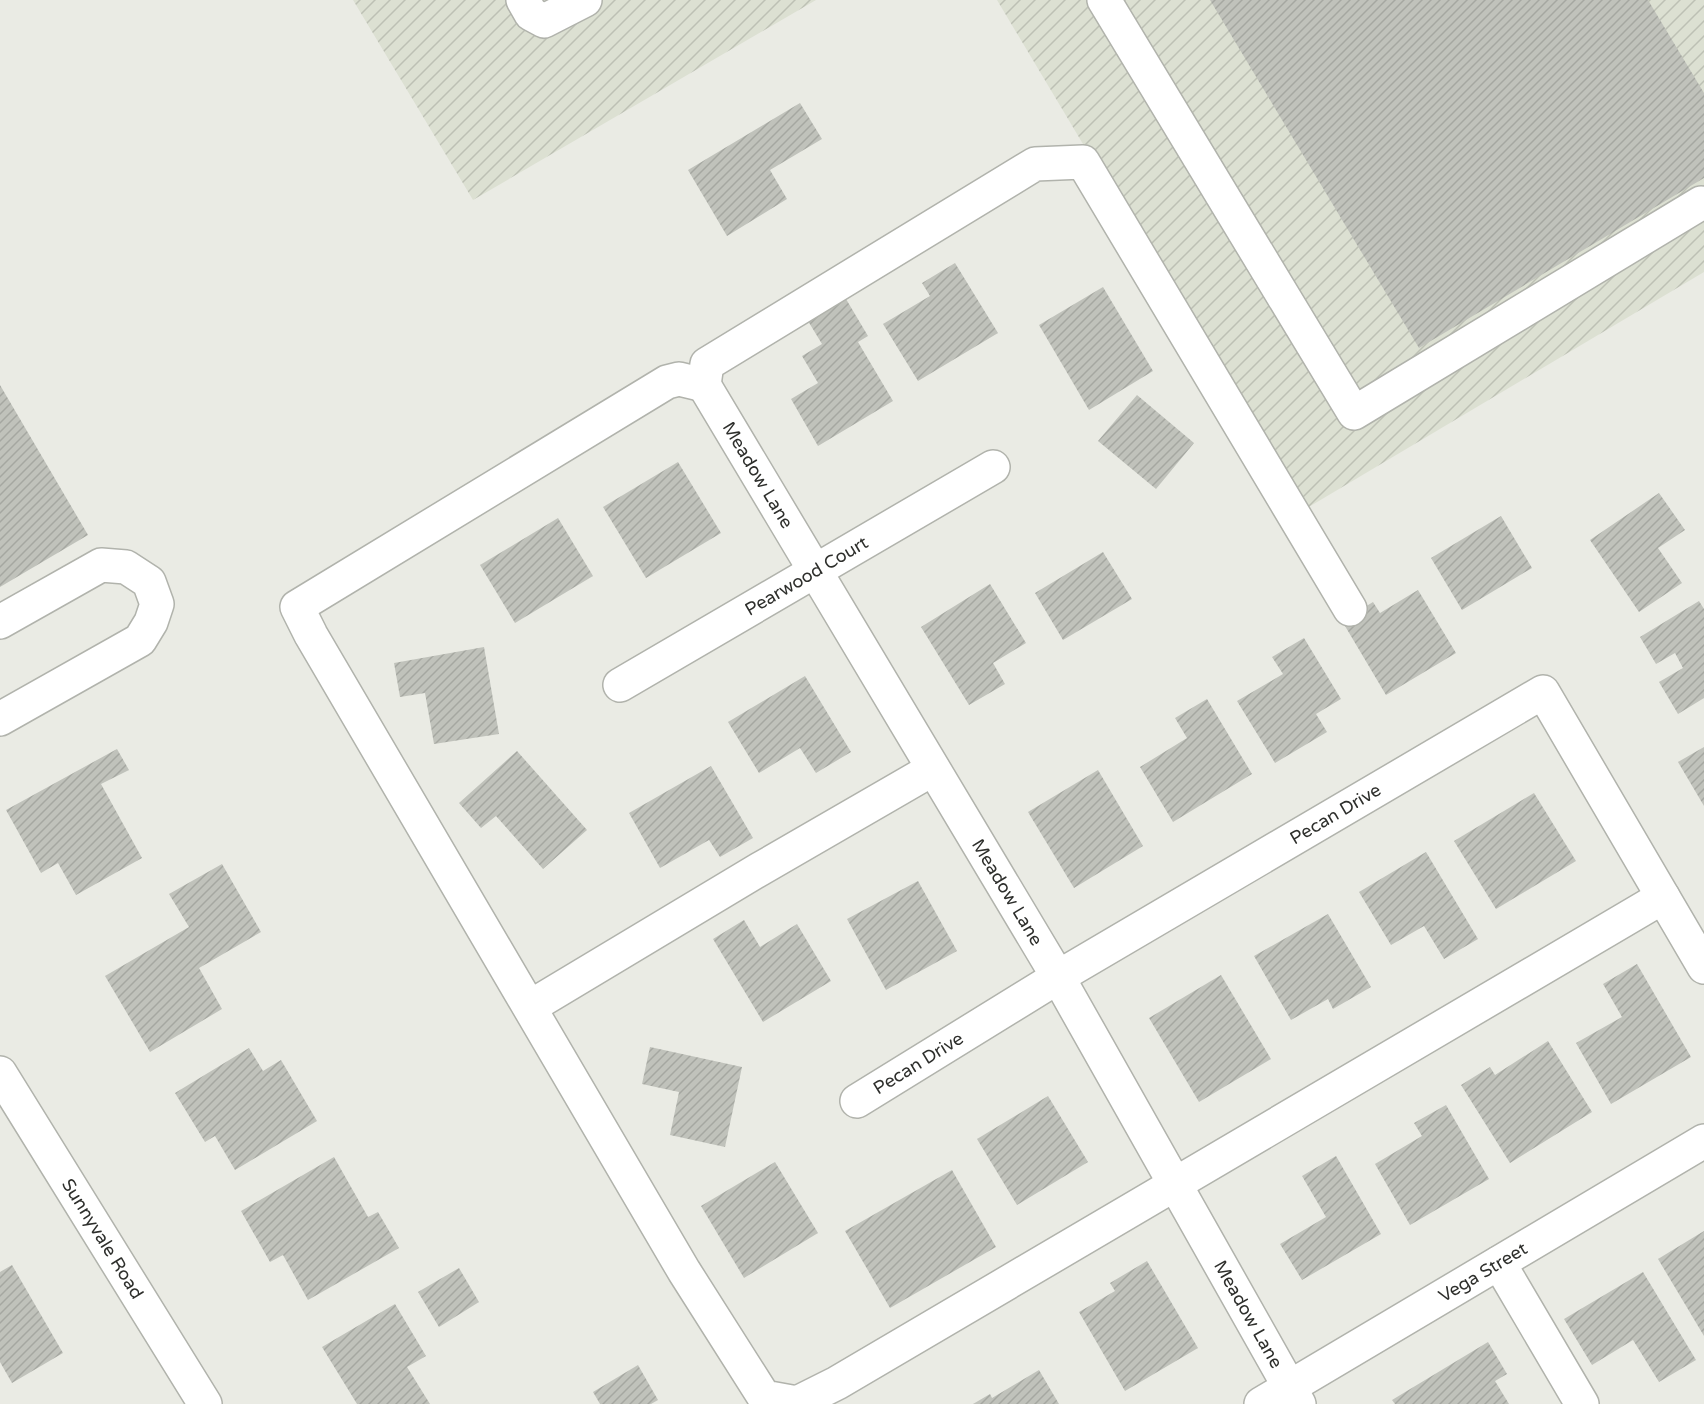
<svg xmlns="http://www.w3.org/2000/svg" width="1704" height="1404" font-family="'Varela Round',sans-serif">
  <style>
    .industrial { fill: url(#industrial-furrows) }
    .building { fill: url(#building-hatch) }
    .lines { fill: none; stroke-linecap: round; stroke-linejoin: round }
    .minor-casing { stroke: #b1b3ac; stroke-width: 36 }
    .minor { stroke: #fff; stroke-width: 33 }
    .labels { text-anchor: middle; stroke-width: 5; stroke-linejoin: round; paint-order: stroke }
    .street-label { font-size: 18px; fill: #2e2f2c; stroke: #eaebe4 }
  </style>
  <defs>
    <pattern id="industrial-furrows" width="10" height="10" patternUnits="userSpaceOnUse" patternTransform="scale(1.5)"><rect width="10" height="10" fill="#dce0d2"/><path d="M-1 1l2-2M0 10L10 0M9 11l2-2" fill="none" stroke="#bdc0b4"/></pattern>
    <pattern id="building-hatch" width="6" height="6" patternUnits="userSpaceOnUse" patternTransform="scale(1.5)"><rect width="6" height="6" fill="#c0c2bb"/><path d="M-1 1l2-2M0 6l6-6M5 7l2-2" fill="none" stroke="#a5a7a1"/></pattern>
  </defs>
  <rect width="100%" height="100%" fill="#eaebe4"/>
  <g class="industrial">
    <path d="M353,0h463l-343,200z"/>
    <path d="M997,0h707v272l-402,239z"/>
  </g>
  <g class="building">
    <path d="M1210,0h438l56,93v85l-285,170z"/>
    <path d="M800,103l22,36 -52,31 17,29 -60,37 -39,-66z"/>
    <path d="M955,263l43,70 -80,48 -35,-57 47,-28 -8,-13z"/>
    <path d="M1103,287l50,84 -64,39 -50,-85z"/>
    <path d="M846,299l22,37 -10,6 35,59 -75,45 -27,-47 27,-16 -16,-27 20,-12 -14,-23z"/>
    <path d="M0,385l88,150 -88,52z"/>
    <path d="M1137,395l57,48 -38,46 -58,-48z"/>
    <path d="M678,462l43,71 -75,45 -43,-71z"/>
    <path d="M1659,493l26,37 -27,18 24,35 -43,29 -49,-72z"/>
    <path d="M1501,516l31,52 -70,42 -31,-52z"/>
    <path d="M558,518l35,58 -78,47 -35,-58z"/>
    <path d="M1103,552l29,47 -69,41 -28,-47z"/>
    <path d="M990,584l36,59 -33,20 12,21 -36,21 -48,-78z"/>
    <path d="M1418,590l38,63 -70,42 -44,-74 31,-19 7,11z"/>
    <path d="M1699,601l5,8v89l-26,16 -19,-32 24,-14 -8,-15 -19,11 -16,-27z"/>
    <path d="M1304,638l37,61 -25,15 11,18 -52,31 -38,-62 46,-27 -11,-17z"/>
    <path d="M484,647l15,87 -65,10 -9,-51 -25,4 -6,-34z"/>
    <path d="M805,676l46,76 -35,21 -16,-25 -41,25 -31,-51z"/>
    <path d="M1207,699l45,75 -79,48 -33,-55 47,-29 -12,-20z"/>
    <path d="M1704,747v59l-26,-44z"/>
    <path d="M117,749l12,21 -28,14 41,74 -66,37 -18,-32 -17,10 -35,-63z"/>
    <path d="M517,751l70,79 -44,39 -47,-53 -15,12 -22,-25z"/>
    <path d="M711,766l42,72 -33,19 -11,-17 -49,28 -31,-55z"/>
    <path d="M1098,770l45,76 -69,42 -46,-76z"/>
    <path d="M1534,793l42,68 -80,48 -42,-68z"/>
    <path d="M1426,852l52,87 -34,20 -20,-33 -33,19 -32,-53z"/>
    <path d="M222,864l39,68 -62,36 23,41 -72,43 -45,-76 84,-49 -20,-33z"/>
    <path d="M918,881l39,70 -71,39 -39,-71z"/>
    <path d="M1328,914l43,73 -38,22 -5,-10 -37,21 -37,-64z"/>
    <path d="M744,920l16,27 37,-23 34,57 -68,41 -50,-83z"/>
    <path d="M1637,964l54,93 -80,47 -35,-61 46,-26 -19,-33z"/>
    <path d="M1221,975l50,84 -72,43 -50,-84z"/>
    <path d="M1548,1041l44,71 -82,51 -49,-78 29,-18 5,8z"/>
    <path d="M650,1047l92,20 -17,80 -55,-12 9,-43 -37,-8z"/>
    <path d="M249,1048l14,23 18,-11 36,61 -82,49 -20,-34 -10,6 -30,-49z"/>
    <path d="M1048,1096l40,66 -71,43 -40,-66z"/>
    <path d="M1446,1105l43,74 -79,46 -35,-61 47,-28 -8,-13z"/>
    <path d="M1336,1156l45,78 -79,46 -22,-36 46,-27 -24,-41z"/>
    <path d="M334,1157l34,60 10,-5 21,36 -91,52 -25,-45 -13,7 -29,-51z"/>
    <path d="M775,1162l43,71 -74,45 -43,-72z"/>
    <path d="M952,1170l44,77 -106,61 -45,-77z"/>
    <path d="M1704,1231v105l-46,-77z"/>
    <path d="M1147,1261l51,87 -73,43 -46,-79 36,-21 -5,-8z"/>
    <path d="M12,1265l51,88 -51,30 -12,-21v-90z"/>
    <path d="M459,1268l20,34 -40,25 -21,-35z"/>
    <path d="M1643,1272l53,88 -37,22 -26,-42 -41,25 -28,-46z"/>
    <path d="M395,1304l31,52 -19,11 23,37h-73l-35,-57z"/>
    <path d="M1488,1342l19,32 -12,7 14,23h-114l-3,-4z"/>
    <path d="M638,1365l20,35 -7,4h-51l-7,-12z"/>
    <path d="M1039,1370l20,34h-86l17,-10 2,4z"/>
  </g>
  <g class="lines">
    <g class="minor-casing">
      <g id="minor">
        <path d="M523,0l8,14 13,7 41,-21"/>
        <path d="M1104,0l250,413 347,-210"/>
        <path d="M704,385l-25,-6 -12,3 -370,225 14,28 373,636 80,126 33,6 40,-20 826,-486"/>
        <path id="s1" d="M704,385l354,592 241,427"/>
        <path d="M704,385l3,-21 328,-200 48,-2 267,447"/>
        <path d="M0,622l101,-57 25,2 23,15 8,22 -6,18 -11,18 -140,79"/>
        <path id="s2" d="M620,685l373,-218"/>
        <path d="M530,1007l230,-138 173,-100"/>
        <path id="s3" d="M0,1073l205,331"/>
        <path id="s4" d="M857,1101l201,-124 485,-285 161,275"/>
        <path d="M1499,1263l83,141"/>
        <path id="s5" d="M1261,1404l443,-263"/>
      </g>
    </g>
    <use href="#minor" class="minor"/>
  </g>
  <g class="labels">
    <g class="street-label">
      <text dy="6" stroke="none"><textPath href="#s1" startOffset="105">Meadow Lane</textPath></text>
      <text dy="6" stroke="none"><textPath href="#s2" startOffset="216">Pearwood Court</textPath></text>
      <text dy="6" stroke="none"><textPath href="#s4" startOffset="558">Pecan Drive</textPath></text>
      <text dy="6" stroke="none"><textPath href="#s1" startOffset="591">Meadow Lane</textPath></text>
      <text dy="6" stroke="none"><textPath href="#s4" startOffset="72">Pecan Drive</textPath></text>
      <text dy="6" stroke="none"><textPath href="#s3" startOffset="195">Sunnyvale Road</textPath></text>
      <text dy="6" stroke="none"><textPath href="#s5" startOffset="258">Vega Street</textPath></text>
      <text dy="6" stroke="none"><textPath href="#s1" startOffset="1077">Meadow Lane</textPath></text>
    </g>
  </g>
</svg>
